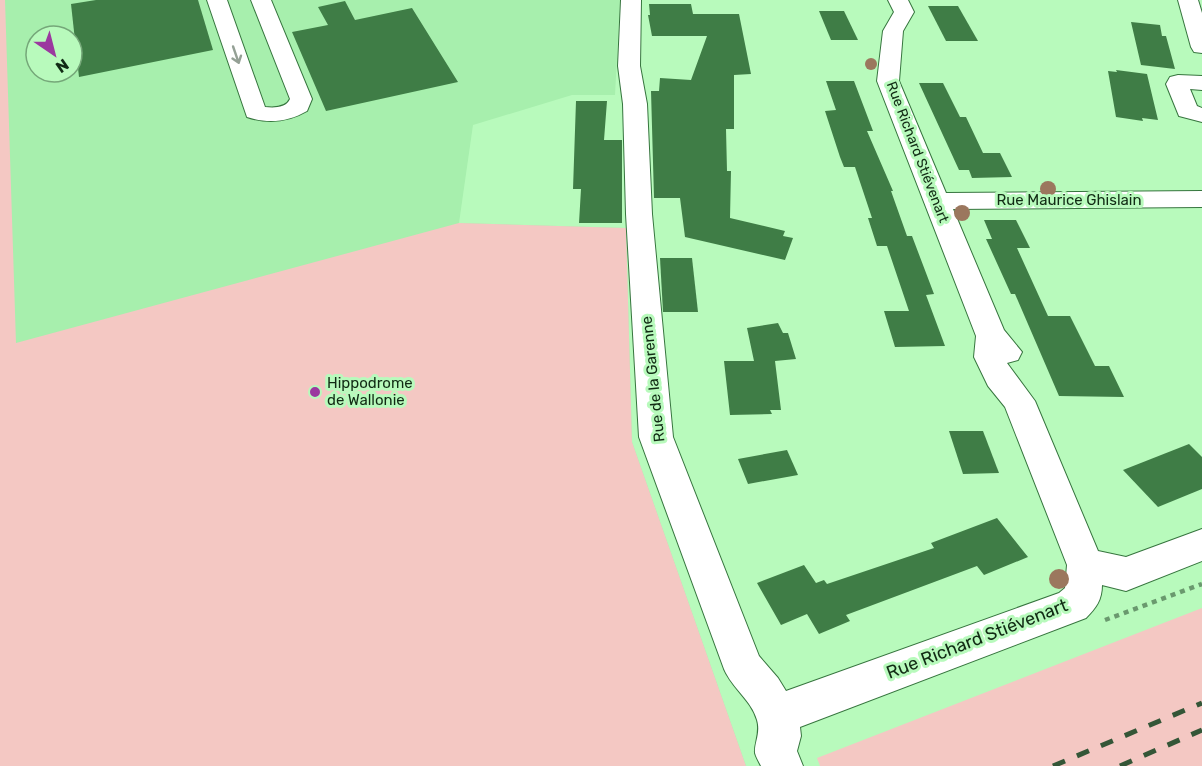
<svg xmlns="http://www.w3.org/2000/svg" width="1202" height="766" font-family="Rubik,sans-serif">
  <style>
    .built { fill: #a7efad; fill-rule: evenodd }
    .green { fill: #f4c8c3 }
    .building { fill: #3f7d46 }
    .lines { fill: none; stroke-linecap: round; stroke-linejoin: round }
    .minor-casing { stroke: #36753e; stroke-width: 2 }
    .path { stroke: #6a996e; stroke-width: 4.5; stroke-dasharray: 5 5; stroke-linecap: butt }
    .minor { fill: #fff; fill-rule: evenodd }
    .rail { stroke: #345637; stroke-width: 5; stroke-dasharray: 13 13; stroke-linecap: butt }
    .tree { fill: #9b775e }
    .oneway { stroke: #94a095 }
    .poi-dot { fill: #9b389f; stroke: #b8fabc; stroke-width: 2 }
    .labels { text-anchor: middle; stroke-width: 6; stroke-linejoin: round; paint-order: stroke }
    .far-street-label { font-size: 14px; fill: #112b14; stroke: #b8fabc }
    .street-label { font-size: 15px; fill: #112b14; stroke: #b8fabc }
    .poi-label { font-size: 15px; fill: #112b14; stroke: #b8fabc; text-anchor: start }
    .near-street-label { font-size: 18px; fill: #112b14; stroke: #b8fabc }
  </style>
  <rect width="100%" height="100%" fill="#b8fabc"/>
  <path class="built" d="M0,0h620l-5,95h-43l-99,30 -14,98 167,5 6,214 114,324h-746zM36,36h36v36h-36z"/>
  <g class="green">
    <path d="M0,0h5l11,343 443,-120 167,5 6,214 114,324h-746z"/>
    <path d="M1202,608v158h-382l-3,-8z"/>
  </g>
  <g class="building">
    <path d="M96,0h102l15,50 -134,27 -8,-73z"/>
    <path d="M345,1l10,19 57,-12 46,74 -132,29 -34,-79 36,-7 -10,-18z"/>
    <path d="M649,4h42l2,10h46l12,60 -17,1v54h-8l1,42h4l-1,47 55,13 -2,5 10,2 -8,22 -100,-23 -5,-39h-26l-3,-107h8l1,-13 31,2 16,-44h-55l-4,-21h2z"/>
    <path d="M928,6h30l20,35h-32z"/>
    <path d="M819,11h25l14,29h-27z"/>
    <path d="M1131,22l29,3 2,11h4l9,33 -34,-4z"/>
    <path d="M1116,70l31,4 11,46 -16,-2 1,3 -27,-4 -8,-46 9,1z"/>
    <path d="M826,81h28l19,50h-6l26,60h-2l16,45h5l22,58 -8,1 19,51 -50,1 -11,-36h25l-22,-65h-10l-9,-28h4l-17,-51h-11l-4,-10 -15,-46 11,-1z"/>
    <path d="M919,83h24l17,34h6l17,36h17l12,24 -40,1 -3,-8h-10z"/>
    <path d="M576,101h31l-3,39h18v83h-43l2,-34h-8z"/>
    <path d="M984,220h32l14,28h-13l31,68h22l25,50h14l15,31 -65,-1 -44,-102h-4l-25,-55h6z"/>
    <path d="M660,258h32l6,54h-35z"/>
    <path d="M778,323l5,10h5l8,26 -21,2 6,49h-11l2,4 -42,1 -6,-54h30l-7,-33z"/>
    <path d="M949,431h34l16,42 -36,1z"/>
    <path d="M1189,444l13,13v32l-44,18 -35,-37z"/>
    <path d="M787,450l11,25 -50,9 -10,-25z"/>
    <path d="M997,518l31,39 -44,18 -7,-9 -131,49 4,6 -31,13 -12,-20 -26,11 -24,-42 47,-18 12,18 8,-3 3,4 107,-36 -3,-5z"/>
  </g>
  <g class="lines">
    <g class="minor-casing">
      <g id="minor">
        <path d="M207,0h20l38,107c9,1 21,1 25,-8l-39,-99h20l41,99 -5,12c-19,11 -39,13 -60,6z"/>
        <path d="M621,0h20l-1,66 7,38 5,110 21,223 86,219 19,22 8,13 273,-98 6,-5 2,-23 -62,-158 -17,-21 -14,-29 2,-21 -99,-255 6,-50 11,-19 -6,-12h20l6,12 -11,19 -4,50 47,112 256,-2v16l-249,2 51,121 18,22 -4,8 -11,3 28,38 63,150 28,6 76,-28v32l-76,30 -24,-6c0,15 -6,23 -16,33l-286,109 1,9 -4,15 6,15h-42c-2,-4 -5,-9 -6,-13 -1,-10 6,-20 2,-33 -5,-19 -25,-32 -33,-51l-85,-232 -13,-223 -3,-110 -5,-38z"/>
        <path d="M1178,0h20l4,13v40l-8,-1 -3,-5z"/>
        <path d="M1178,75l24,1v14l-12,-1 7,17 5,2v14l-23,-6 -13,-32 4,-7z"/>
      </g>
    </g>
    <path class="path" d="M1105,620l97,-36"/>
    <use href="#minor" class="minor"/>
    <g class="rail">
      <path d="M1053,766l149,-63"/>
      <path d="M1120,766l82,-36"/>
    </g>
  </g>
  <g class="tree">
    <circle cx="871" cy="64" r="6"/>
    <circle cx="1048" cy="189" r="8"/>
    <circle cx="962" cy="213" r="8"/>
    <circle cx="1059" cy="579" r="10"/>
  </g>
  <defs><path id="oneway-shaft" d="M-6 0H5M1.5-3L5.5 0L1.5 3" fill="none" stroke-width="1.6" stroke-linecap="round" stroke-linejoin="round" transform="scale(1.5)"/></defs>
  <use class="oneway" href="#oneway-shaft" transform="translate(236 55) rotate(71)"/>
  <circle class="poi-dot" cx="315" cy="392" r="6"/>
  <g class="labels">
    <g class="far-street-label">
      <text transform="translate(918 152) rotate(69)" y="5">Rue Richard Stiévenart</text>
    </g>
    <g class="street-label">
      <text x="1069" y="205">Rue Maurice Ghislain</text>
      <text transform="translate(653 379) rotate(-96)" y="5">Rue de la Garenne</text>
    </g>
    <g class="poi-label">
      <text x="327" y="388">Hippodrome<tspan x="327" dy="17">de Wallonie</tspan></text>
    </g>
    <g class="near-street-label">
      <text transform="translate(977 639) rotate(-21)" y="6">Rue Richard Stiévenart</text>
    </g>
  </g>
  <g transform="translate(54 54) rotate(145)"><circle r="28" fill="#b8fabc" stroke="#75a779" stroke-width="1.5"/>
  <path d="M0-4.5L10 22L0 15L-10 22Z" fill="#9b389f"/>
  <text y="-9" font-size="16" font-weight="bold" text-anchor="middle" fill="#112b14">N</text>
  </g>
</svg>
